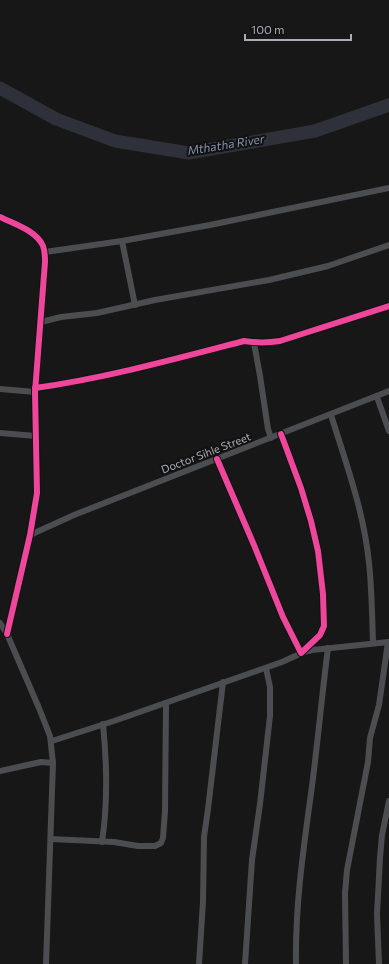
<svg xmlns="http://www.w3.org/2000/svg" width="389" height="964" font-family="Commissioner,sans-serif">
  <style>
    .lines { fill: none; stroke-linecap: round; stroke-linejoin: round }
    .river { stroke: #2e313a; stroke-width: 13 }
    .street { stroke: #4c4d50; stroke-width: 6 }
    .cycleway-casing { stroke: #121213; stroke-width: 8 }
    .cycleway { stroke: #ed469a; stroke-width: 6 }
    .labels { text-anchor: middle; stroke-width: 4; stroke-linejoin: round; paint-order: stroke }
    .street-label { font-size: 11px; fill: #aaabb7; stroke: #121213 }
    .water-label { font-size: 12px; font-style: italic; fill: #8492af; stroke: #121213 }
  </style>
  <rect width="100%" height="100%" fill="#171718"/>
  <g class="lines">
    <path class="river" d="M0,88l56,31 59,22 74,12 126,-22 74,-26"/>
    <g class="street">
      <path d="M0,217c14,7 37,14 43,29 2,5 2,10 2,16l-10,130 2,101 -7,42 -23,99"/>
      <path d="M122,241l13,64"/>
      <path d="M45,252l77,-11 88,-16 179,-37"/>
      <path d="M41,322l20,-5 36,-4 58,-13 114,-20 59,-14 61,-21"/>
      <path d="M254,343l6,33 8,53 3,9"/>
      <path d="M35,388c71,-10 140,-29 209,-47 13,2 23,2 36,0l109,-35"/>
      <path d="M0,389l35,3"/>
      <path d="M377,397l12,34"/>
      <path d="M331,415c15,48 33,97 38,148 3,27 3,53 4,80"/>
      <path d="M0,433l36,3"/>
      <path d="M217,459l37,86 29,72 18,36 19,-18 4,-9 -1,-32 -5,-43 -7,-30 -10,-33 -20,-54"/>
      <path d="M30,535l44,-20 315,-124"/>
      <path d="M0,623l7,11 32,74 11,28 3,27 -7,201"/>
      <path d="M52,741l62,-20 168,-59 22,-10 8,-2 77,-8"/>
      <path d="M0,771l41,-9 12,1"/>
      <path d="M51,839l63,3 24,4h17l6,-3 2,-5 2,-27 1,-108"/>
      <path d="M102,842c6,-39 5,-78 1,-118"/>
      <path d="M199,964l4,-62 1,-65 4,-28 15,-127"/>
      <path d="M245,964l7,-104 8,-56 10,-88v-29l-4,-19"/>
      <path d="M296,964c-1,-60 8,-119 16,-178 6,-46 10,-92 16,-138"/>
      <path d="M346,964l-1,-71 2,-23 21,-108 2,-24 9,-33 9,-63"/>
      <path d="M379,964l-2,-50 3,-56 2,-23 7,-34"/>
    </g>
    <g class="cycleway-casing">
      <g id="cycleway">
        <path d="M0,217c14,7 37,14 43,29 2,5 2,10 2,16l-10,130 2,101 -7,42 -23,99"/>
        <path d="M35,388c71,-10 140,-29 209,-47 13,2 23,2 36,0l109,-35"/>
        <path d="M217,459l37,86 29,72 18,36 19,-18 4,-9 -1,-32 -5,-43 -7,-30 -10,-33 -20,-54"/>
      </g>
    </g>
    <use href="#cycleway" class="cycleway"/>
  </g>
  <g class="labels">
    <g class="street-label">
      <text transform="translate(206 453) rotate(-21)" y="4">Doctor Sihle Street</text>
    </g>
    <g class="water-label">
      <text transform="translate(226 145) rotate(-9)" y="4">Mthatha River</text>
    </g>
  </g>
  <path d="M245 34v6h106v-6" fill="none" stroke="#aaabb7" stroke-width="2"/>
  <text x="251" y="34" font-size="12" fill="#aaabb7" stroke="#121213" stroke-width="3" paint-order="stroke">100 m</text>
</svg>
